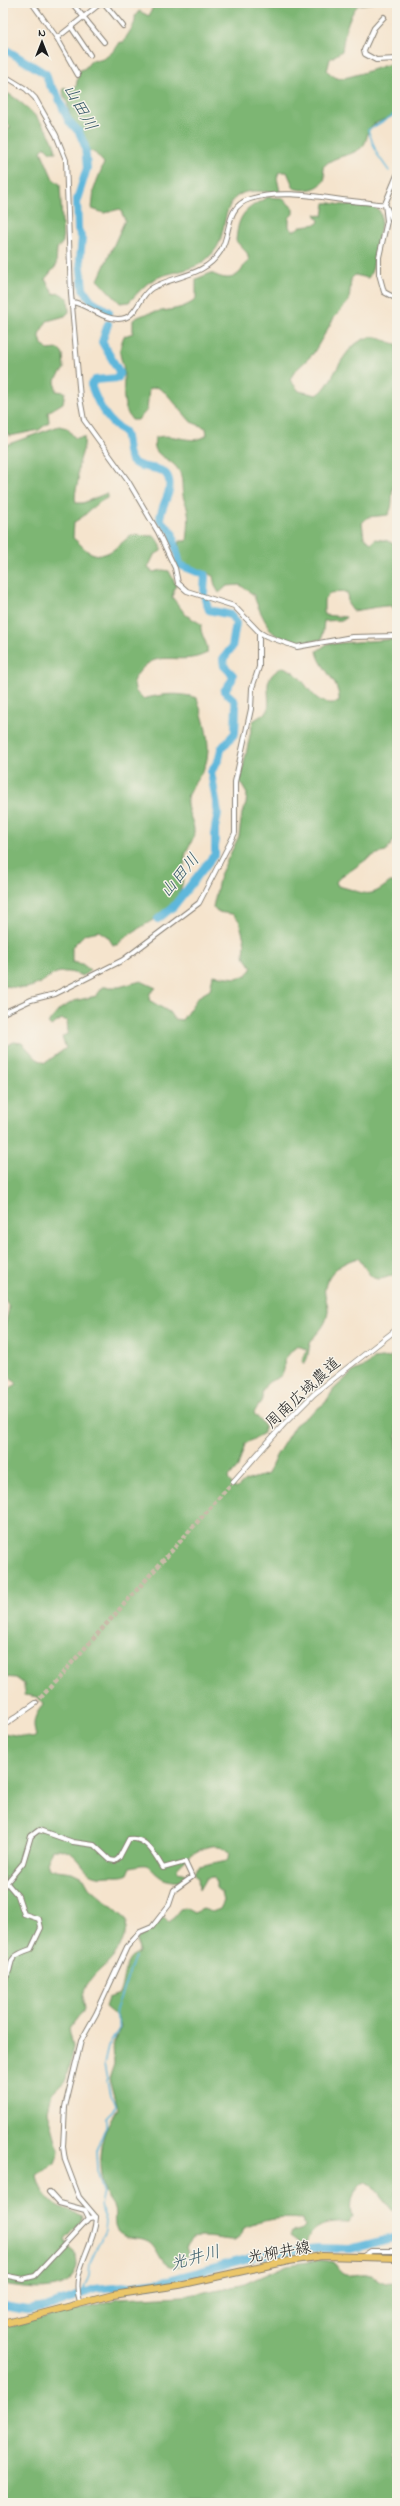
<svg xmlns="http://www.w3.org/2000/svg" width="400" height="2506" font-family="'Indie Flower','Klee One',sans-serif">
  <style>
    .forest { fill: #7db673; stroke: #4c6948 }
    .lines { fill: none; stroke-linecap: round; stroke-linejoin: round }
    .stream { stroke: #5eb7db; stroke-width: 1.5 }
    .river { stroke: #5eb7db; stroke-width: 8 }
    .tertiary-tunnel { stroke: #cabcaa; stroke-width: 4.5; stroke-dasharray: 4.5 2; stroke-linecap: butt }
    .minor-casing { stroke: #888074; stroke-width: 6 }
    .tertiary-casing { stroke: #888074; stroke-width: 6 }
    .primary-casing { stroke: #888074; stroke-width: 8 }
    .minor { stroke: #fff; stroke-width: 4 }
    .tertiary { stroke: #fff; stroke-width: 4.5 }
    .primary { stroke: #ebc669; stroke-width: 6 }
    .labels { text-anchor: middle; stroke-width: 3; stroke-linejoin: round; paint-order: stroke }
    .street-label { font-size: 16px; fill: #1c1c1c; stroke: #f7f3e8 }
    .water-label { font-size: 17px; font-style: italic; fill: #365a68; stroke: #f7f3e8 }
  </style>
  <rect width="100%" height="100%" fill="#f7f3e8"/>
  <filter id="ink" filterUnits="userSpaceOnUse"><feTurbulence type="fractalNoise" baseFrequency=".025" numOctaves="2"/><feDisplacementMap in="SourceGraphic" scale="8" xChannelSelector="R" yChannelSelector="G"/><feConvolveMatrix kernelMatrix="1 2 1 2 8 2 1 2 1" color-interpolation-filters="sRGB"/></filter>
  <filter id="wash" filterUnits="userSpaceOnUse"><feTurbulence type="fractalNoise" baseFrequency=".012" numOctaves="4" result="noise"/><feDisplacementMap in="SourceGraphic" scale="16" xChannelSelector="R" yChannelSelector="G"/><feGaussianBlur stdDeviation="0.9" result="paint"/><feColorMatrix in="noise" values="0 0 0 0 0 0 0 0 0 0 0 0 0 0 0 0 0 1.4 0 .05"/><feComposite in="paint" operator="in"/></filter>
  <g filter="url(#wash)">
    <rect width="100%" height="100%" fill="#f5e4cd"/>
    <g class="forest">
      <path d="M158,3h215l-15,2c-11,13 -14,30 -16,46l-12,8 -3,12c3,2 7,6 10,7 7,3 49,-14 60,-16v50c-7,8 -16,7 -24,13 -8,6 -4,17 -12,23 -13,10 -26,6 -38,19 0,3 2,7 2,10 -2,13 -23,15 -31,11l-7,-16h-8l-2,6 3,14c-14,2 -28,-5 -41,3 -18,11 -12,40 -24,55 -18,25 -42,18 -64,31 -8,5 -15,14 -22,21l-9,1 -22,-23 27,-60 -5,-11 -16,4 -12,-4 2,-21 10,-25 -9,-10 -7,-3 -5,-16 -13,-17 -3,-16 -3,-5 -1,-7 2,-2 4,4 7,-4 3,-16 6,-3 7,-8c11,3 23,-9 28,-18h4c3,-9 13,-17 11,-26l4,-5 10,5 5,-12z"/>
      <path d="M3,91c20,9 50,39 53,61h-6l-5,-5 -4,4 12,28 7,5 3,58 -6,7 -1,17 -11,13 9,15 5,-1 9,5 1,14 -4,4 -18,5 -8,13 3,10 6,6 10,-1 5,5 1,15 -9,11 1,11 9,1 -2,11 -15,9 1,10 -10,8 -29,6 -7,-6v-297l8,-6 -8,-6z"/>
      <path d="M268,197l14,1 11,10v6l-4,4v9l4,4 9,-5 15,-2 2,-3 -4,-7 8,2 2,-13c7,-1 12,2 19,2 39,-1 43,1 32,41 -3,11 -1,23 -8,32l-13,-3 -4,4 -2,22 -15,17 -21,36 -19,18 -4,8 9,11 18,4c18,-10 24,-53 54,-58 8,-1 17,6 26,7v134c-9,13 -1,25 -9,37l-20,2 -6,6 2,14 7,6 5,-4 13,2 8,6v65l-3,2 -2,-8c-8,-1 -30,4 -39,5l-5,-7 -1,-12 -17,1 -6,7v15l22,2 -2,3 -20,1 -2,18c-14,4 -32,3 -46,-4 -7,-3 -21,-33 -22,-40l-14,-10 -13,1 -8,7 -4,-7 -2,-10c-15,-12 -40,1 -33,-35h7c1,-10 3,-24 0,-34 -1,-4 -4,-8 -4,-12 -2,-9 1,-19 -6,-27 -9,-12 -26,-11 -22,-30 17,-7 37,9 52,-3l-1,-7 -15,-6 -25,-29 -9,-6 -8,2 -2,21 -9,10h-6c-11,-14 -8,-29 -8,-45 0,-18 -9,-17 0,-39l9,-3v-13c18,-13 46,-5 63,-21v-20l15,-6c9,4 19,9 28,0 5,-4 3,-8 10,-12l-2,-8 -11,-12c2,-27 9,-32 32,-44z"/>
      <path d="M59,426l8,2 8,10 9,-1c2,11 -5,21 -6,33 -1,4 1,8 0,12 -2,8 -4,13 -2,21h7l24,-10v5c-14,6 -20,18 -33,24l-1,16c5,4 8,7 12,11 19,15 32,-3 46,-14l23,1 7,9v6l-7,4 -6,13 5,4 10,-2 6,1 7,14 -4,12 14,18 15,9c-2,11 8,18 6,29 -30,16 -52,-11 -74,28l3,11 7,7c18,-5 36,-7 54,-1 6,20 15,44 9,65 -4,13 -16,23 -19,35 -2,14 8,22 7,35 0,7 -6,13 -8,20 -4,17 0,34 -12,49 -16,20 -40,25 -57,43h-4l-5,-8 -9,-6 -14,3 -13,13v15l10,2 8,6 -7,6c-34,-13 -31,8 -58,12 -6,1 -15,-2 -22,-2v-540z"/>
      <path d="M397,639v197l-11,16c-15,2 -21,9 -33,17 -7,5 -11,5 -17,13l2,4c27,6 29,15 52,-4h7v391c-27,13 -25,3 -39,-15 -15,4 -30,13 -33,30 -2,7 4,16 3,24 -2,17 -14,21 -18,32 -2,9 -1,13 -6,20l-2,-3 5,-11 -10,-5 -13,15c3,25 -14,13 -21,30 -2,3 0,6 -1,9 -2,5 -6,10 -8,14l10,12v8l-19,11 -7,23 -10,12 8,10 9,-8 23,-7 8,-18 19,-31 30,-22 9,-14 20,-18 12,-5 7,-7 17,-2 7,-9v864l-5,-2 -20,-25 -7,-4c-12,7 -16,24 -12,36l-4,6c-18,-1 -37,1 -43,20l-5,1 -11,-8 2,-4 8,-2 4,-4 -2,-7c-20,-2 -39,0 -58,9l-2,6 -7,6c-15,0 -27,-5 -42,-2l-7,9 2,7 -5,11c-22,6 -20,-8 -31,-21 -8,-9 -25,-3 -34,-13 -6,-7 -2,-15 -4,-23 -2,-5 -6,-9 -8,-13 -11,-32 -7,-60 11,-86l-8,-30 5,-15 -1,-20 8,-17 -4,-10 -12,-10 3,-9 11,-4c6,-14 3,-34 19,-41l-1,-14 14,-9 9,-12 4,-1 5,6 11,-14 5,-1 9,5 9,-4 9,3 8,-3 4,-8 -2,-8 -6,-5v-7l-3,-4 -7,1 -7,12 -1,-12 -4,-6 5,-6 28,-6 3,-7c-13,-18 -42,1 -53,15v3l7,1 3,5 -6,5c-7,-1 -16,-1 -22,-6 -13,-10 -7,-14 -28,-9l-3,7c-6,3 -11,2 -18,2 -4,0 -8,1 -12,0 -19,-3 -16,-28 -46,-27l-5,14 2,6 23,3 12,6 5,9 38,33c-1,12 -3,20 -9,30 -13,21 -41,30 -34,59l-15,20 4,17 -7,33 -14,14 -4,18 11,41 -4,11 -18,12c4,27 23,31 46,42l-2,5 -16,18 4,8 7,6c0,5 2,12 0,16 -10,27 -51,18 -73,15v-552l30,5 3,-2c-4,-13 -2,-21 7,-31l-5,-8 -14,-2v-11l-8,-6 -13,-1v-285l14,-8 -14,-14v-35l6,-27 -6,-13v-248l11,-5 8,1 15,16 8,4 21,-15 -4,-11 6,-4 -1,-12 -5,-2 -11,7 -3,-3 12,-14 14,-8 22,-5 7,-9h16l22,-6 15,7 -6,5 -1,7 20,12 5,7 8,1 16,-23 12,-7 3,-15 23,3 11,-3 5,-8 -8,-11 1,-13 -6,-23 -7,-6 -15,-2 -4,-5 7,-32 19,-39 3,-23 4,-9 1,-10 -7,-12 13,-61 15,-10c3,-23 -8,-32 15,-44 26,7 26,43 56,35 2,-20 -19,-33 -22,-51l10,-7z"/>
      <path d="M321,2260l12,2c3,4 6,10 10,12 6,3 17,-1 25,0 12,3 14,13 29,8v221h-394v-173l6,-4 110,-27 64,-3 59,-11 45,-20z"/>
    </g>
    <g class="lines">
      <g class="stream">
        <path d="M389,171l-12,-17 -9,-24 29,-17"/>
        <path d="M82,2293l7,-18 1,-12 15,-33 1,-9 -6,-16 3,-14 -6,-21 -1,-19 10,-25v-8l7,-7 2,-6 -5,-9 -6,-32 4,-17 11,-18v-6l-4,-8 1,-6 19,-52"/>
      </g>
      <g class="river">
        <path d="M3,48l43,26 3,10 8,10 11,26 11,12 6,14 2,22 -10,32 1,29 4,9 -2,21 3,30 8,11 18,12"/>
        <path d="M108,324l-6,18 18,31 -2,5 -23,2 -4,5c6,17 16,38 33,46 5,10 1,22 8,30 10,11 33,2 37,19 3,15 -9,26 -9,40l12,12 8,33 25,10 -1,18"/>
        <path d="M158,919l15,-12 42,-53v-26l3,-15 -7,-41 8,-13 2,-10 14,-16 1,-26 -2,-7 -10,-9 8,-11 1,-5 -9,-9 -1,-7 9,-12 4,-24 -5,-8 -22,-5 -4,-11"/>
        <path d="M3,2306l24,4 19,-3 49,-18 66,-7 96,-26 61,-8 32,1 47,-12"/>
      </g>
    </g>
  </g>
  <g filter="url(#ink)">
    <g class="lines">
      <path class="tertiary-tunnel" d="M36,1703l197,-221"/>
      <g class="minor-casing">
        <g id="minor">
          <path d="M32,3l25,35 21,37"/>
          <path d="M72,3l32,39"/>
          <path d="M104,3l19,23"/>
          <path d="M142,3l2,2 3,-2"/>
          <path d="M384,17l-10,11 -10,22 1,4 11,6 21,-1"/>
          <path d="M71,27l19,28"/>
          <path d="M57,38l44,-35"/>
          <path d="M3,75l23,14 9,9 21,37 10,25 5,134 9,104 4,22 44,61 30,51 17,36 3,15 9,8 47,15 25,26 7,4 31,11 55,-10 45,-1"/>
          <path d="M397,175l-12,29 2,17 -8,36v17l5,18 13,7"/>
          <path d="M385,204l7,15 5,4"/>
          <path d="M73,302c15,3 29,17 45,17 20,0 20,-23 34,-31 23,-13 52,-11 68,-36 12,-18 4,-45 30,-53 35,-11 76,0 111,3 8,0 16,3 24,2"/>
          <path d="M3,1013l28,-13 24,-6 68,-34 76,-57 36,-70v-51l16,-73 1,-21 7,-21v-35"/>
          <path d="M3,1887l20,-24 8,-27 8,-6 34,12 21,3 16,15 5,1 4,-3 10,-19c17,-3 27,17 34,29l22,-6 7,15 -18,13 -5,15 -17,22 -12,5 -13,15 -31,67 -15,27 -16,66 -2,40 2,13 14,37 17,20c-1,31 -28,55 -15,87"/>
          <path d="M3,1981c15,-15 -3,-22 28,-32l10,-21 -2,-9 -15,-5 -6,-18 -12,-14"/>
          <path d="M49,2192l10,11 26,7 4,8 7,-1"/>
          <path d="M362,2257l9,-6h26"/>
          <path d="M3,2275l20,4 12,-3 54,-58"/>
        </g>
      </g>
      <g class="tertiary-casing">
        <g id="tertiary">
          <path d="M233,1482l51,-58 30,-30 83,-65"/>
          <path d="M3,1726l33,-23"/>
        </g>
      </g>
      <g class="primary-casing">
        <path id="primary" d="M3,2324l110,-29 66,-10 110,-24 33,-5 75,2"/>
      </g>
      <use href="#minor" class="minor"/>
      <use href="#tertiary" class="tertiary"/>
      <use href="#primary" class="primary"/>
    </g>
  </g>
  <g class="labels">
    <g class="street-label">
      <text transform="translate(302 1392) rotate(-43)" y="6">周南広域農道</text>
      <text transform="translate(279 2251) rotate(-10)" y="6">光柳井線</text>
    </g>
    <g class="water-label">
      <text transform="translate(81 107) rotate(61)" y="6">山田川</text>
      <text transform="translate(179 875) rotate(-50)" y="6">山田川</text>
      <text transform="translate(195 2257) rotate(-15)" y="6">光井川</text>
    </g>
  </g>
  <rect width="400" height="2506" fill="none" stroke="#f7f3e8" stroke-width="16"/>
  <g transform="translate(42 42)" stroke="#f7f3e8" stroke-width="3" paint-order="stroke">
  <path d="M0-3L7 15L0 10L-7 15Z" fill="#1c1c1c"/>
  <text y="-6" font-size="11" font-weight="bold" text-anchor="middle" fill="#1c1c1c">N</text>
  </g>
</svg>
